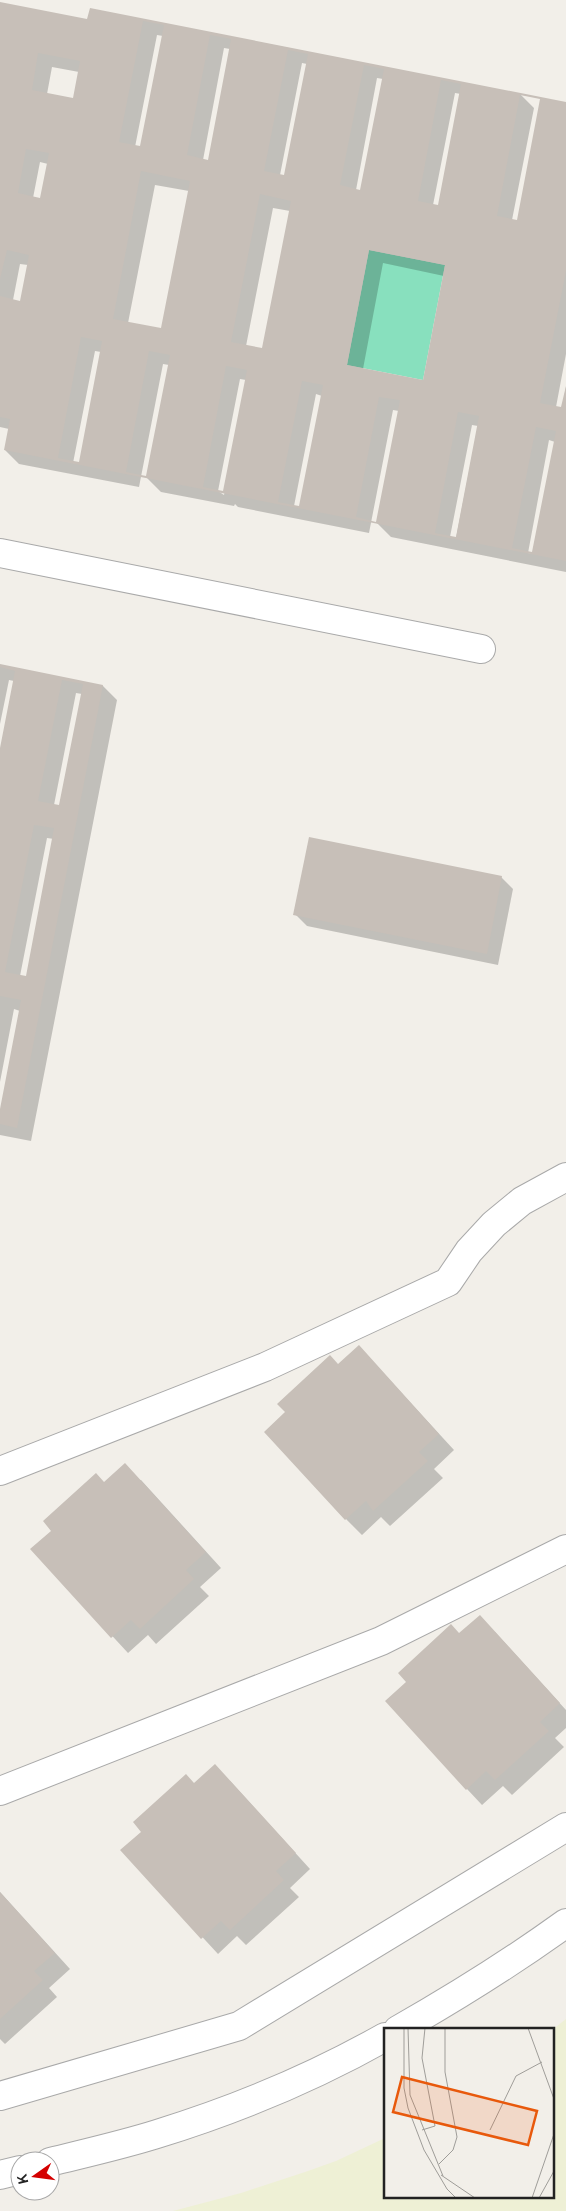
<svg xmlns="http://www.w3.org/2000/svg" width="566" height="2211" font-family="Overpass,sans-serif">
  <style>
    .farmland { fill: #eef0d5 }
    .pitch { fill: #88e0be }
    .shadow { fill: #0003; fill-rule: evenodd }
    .building { fill: #c7bfb8; fill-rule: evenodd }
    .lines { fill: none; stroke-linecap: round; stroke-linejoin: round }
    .minor-casing { stroke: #a9a9a9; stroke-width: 30 }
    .minor { stroke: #fff; stroke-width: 28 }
    .inset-road { fill: none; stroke: #9f9d99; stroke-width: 1 }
    .view { fill: #e8590c; fill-opacity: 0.15; stroke: #e8590c; stroke-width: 2.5 }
    .inset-edge { fill: none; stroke: #222; stroke-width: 2.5 }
  </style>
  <rect width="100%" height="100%" fill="#f2efe9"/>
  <path class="farmland" d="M566,2019v192h-393l68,-18 64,-21 31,-11 49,-23v59h167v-167z"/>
  <path class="pitch" d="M369,250l76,15 -22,115 -76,-15z"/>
  <g class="shadow">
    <path d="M0,4l88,17 3,-12 429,85 14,14 -22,112 6,2 48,-119v251l-10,53 6,1 4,-21v185l-175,-35 -14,-14 22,-112 -6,-1 -24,123 -131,-26 -3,-3 -1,2 -73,-14 -14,-14 22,-113 -6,-1 -24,123 -120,-23 -14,-14 4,-21 -9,-2zM157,35l6,1 -22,112 -6,-1zM224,48l6,1 -21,112 -6,-1zM302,63l5,1 -22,112 -5,-1zM52,67l27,5 -5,28 -27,-6zM377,78l6,1 -22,112 -5,-1zM455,93l6,1 -22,113 -6,-2zM40,162l8,2 -7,35 -8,-1zM155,185l34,6 -27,139 -34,-7zM273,208l17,3 -27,139 -17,-4zM383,263l61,13 -20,105 -61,-12zM20,264l8,1 -7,37 -8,-2zM95,351l6,1 -21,112 -7,-1zM240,379l6,1 -22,115 -6,-4zM316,394l6,2 -22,111 -6,-1zM472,425l6,1 -22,112 -6,-1zM549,440l6,2 -22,112 -5,-1z"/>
    <path d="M0,666l103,20 14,14 -86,441 -31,-6v-20l20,-104 -6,-2 -14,73v-328l14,-73 -5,-1 -9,44zM76,693l6,1 -22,112 -6,-1zM47,838l7,1 -27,138 -7,-1z"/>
    <path d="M501,877l12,12 -15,76 -191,-39 -12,-12z"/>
    <path d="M374,1363l80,87 -20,19 9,9 -53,48 -9,-9 -19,18 -16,-16 -60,-107 53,-47z"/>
    <path d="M141,1480l80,88 -21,19 9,9 -53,48 -8,-9 -20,18 -96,-104 73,-66z"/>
    <path d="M495,1632l71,78v18l-11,10 9,9 -52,48 -9,-9 -21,19 -15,-16 -7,-155z"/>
    <path d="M230,1781l80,88 -20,19 9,9 -53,48 -9,-9 -19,18 -96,-104 72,-66z"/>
    <path d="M0,1892l70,77 -21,19 8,9 -52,47 -5,-5z"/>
  </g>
  <g class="building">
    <path d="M0,2l87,17 3,-11 476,94v169l-26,132 21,4 5,-21v175l-562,-111 6,-31 -10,-2v-121l20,5 9,-46 -22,-5 -7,29zM143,21l21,4 -24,121 -21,-4zM210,35l21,4 -23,121 -21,-5zM288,50l20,4 -24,121 -20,-4zM38,53l42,8 -7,37 -41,-8zM364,65l20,4 -24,121 -20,-5zM441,80l20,4 -23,121 -20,-4zM520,95l20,4 -23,121 -20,-4zM26,149l23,4 -9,45 -22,-5zM141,171l49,10 -29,147 -48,-9zM260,194l31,7 -29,147 -31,-6zM369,250l76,15 -22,115 -76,-15zM81,337l21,4 -23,121 -21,-4zM149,351l21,4 -24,121 -20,-4zM226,366l21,4 -24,121 -20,-4zM302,381l21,4 -24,121 -21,-4zM379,397l21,3 -24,122 -20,-5zM458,412l21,4 -23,121 -21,-4zM536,427l20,4 -24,121 -20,-4z"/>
    <path d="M0,664l103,21 -86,443 -17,-4v-15l21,-109 -21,-4v-248l15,-77 -15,-4zM62,680l21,4 -24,121 -21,-4zM34,825l20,3 -28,148 -21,-4z"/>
    <path d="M309,837l193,39 -15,78 -194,-39z"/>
    <path d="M359,1345l80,89 -20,18 9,9 -55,50 -7,-10 -21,19 -81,-88 21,-20 -8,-8 53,-49 8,9z"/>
    <path d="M125,1463l81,89 -20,18 8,9 -54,50 -9,-9 -20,18 -81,-89 21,-18 -8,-10 53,-48 8,9z"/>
    <path d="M480,1615l80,88 -20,19 9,9 -54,49 -9,-9 -20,19 -81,-89 21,-19 -8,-9 53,-49 8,9z"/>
    <path d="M215,1764l81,89 -20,18 8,9 -54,50 -9,-9 -20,18 -81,-89 21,-18 -8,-10 53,-48 8,9z"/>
    <path d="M0,1892l55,61 -21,18 9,9 -43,39z"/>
  </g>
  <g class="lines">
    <g class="minor-casing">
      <g id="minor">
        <path d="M0,553l481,96"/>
        <path d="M0,1471l265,-104 183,-85 21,-31 25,-27 28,-23 44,-24"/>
        <path d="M0,1791l381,-150 185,-92"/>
        <path d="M398,2030c58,-33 114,-68 168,-107"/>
        <path d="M0,2096l239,-70 327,-199"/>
        <path d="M50,2162c36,-9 72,-17 107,-28 78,-24 157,-57 228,-97"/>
        <path d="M0,2175l20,-5"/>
      </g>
    </g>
    <use href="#minor" class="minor"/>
  </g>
  <g transform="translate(384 2028)">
    <rect width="170" height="170" fill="#f2efe9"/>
    <path class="inset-road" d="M20,0v60l4,20 16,42 23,39 9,9M24,0l2,67 33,81M144,0l26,71M38,102l13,-4 -13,-68 3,-30M106,102l26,-54 26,-14M55,136l14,-14 4,-13 -12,-65v-44M57,147l34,23M148,170l22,-64M155,170l15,-27"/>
    <path class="view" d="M18,49l135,34 -9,34 -135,-33z"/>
    <rect width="170" height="170" class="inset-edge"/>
  </g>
  <g transform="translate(35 2176) rotate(256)"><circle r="24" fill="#ffffff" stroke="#a7a7a7"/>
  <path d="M0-4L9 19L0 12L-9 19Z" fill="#d40000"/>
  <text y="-8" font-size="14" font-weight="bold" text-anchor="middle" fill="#222222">K</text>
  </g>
</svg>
